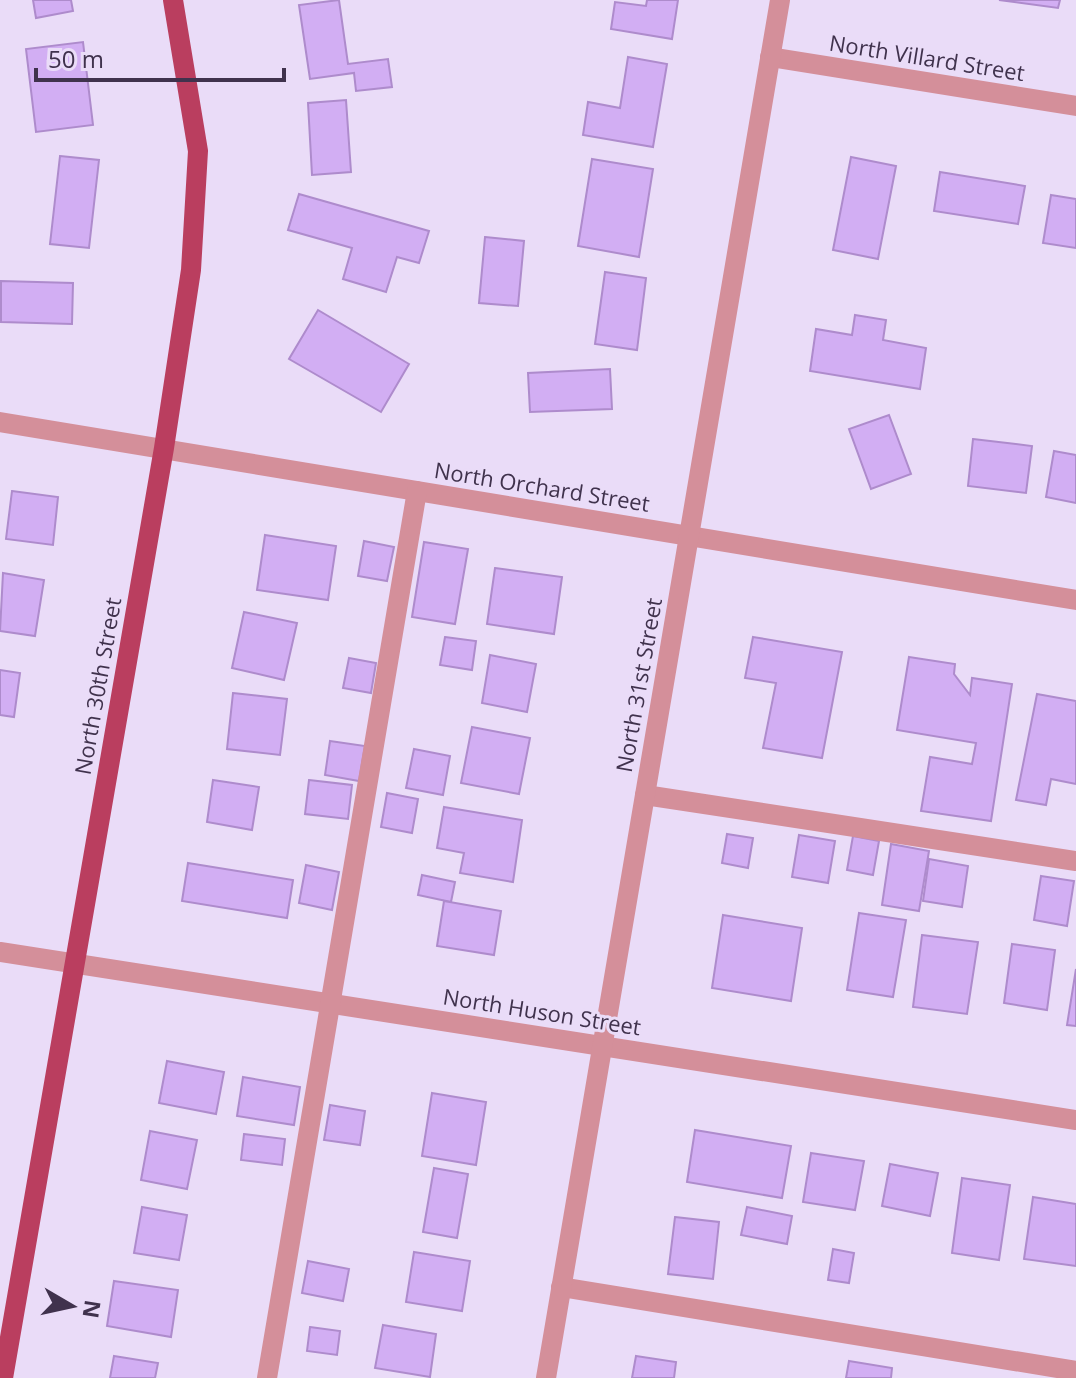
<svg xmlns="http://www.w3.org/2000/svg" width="1076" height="1378" font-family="'Open Sans',sans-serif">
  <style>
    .building { fill: #d2aef3; stroke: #ae8bcc; stroke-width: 2 }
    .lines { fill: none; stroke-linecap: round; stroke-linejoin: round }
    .minor { stroke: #d48f9a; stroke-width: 20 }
    .major { stroke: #ba3e5f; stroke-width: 20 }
    .labels { text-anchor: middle; stroke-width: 6; stroke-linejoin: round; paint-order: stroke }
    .street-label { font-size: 22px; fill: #40324d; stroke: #eadcf8 }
  </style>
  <rect width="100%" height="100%" fill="#eadcf8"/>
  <g class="building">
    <path d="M33,0h38l2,11 -37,7z"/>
    <path d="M339,0l9,64 40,-5 4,28 -36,4 -2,-18 -44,6 -11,-74z"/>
    <path d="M647,0h31l-6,39 -61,-10 4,-27 31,4z"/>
    <path d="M999,0h61l-2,8z"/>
    <path d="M83,42l10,83 -57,7 -10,-83z"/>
    <path d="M628,57l39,7 -14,83 -70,-12 5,-33 32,6z"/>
    <path d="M346,100l5,72 -39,3 -4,-72z"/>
    <path d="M60,156l39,4 -10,88 -39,-4z"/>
    <path d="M851,157l45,9 -18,93 -45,-9z"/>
    <path d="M592,159l61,10 -14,88 -61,-11z"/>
    <path d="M940,172l85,14 -7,38 -84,-13z"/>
    <path d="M299,194l130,37 -10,32 -22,-6 -11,35 -43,-13 9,-31 -64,-18z"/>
    <path d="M1051,195l25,4v49l-33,-5z"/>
    <path d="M485,237l39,4 -6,65 -39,-3z"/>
    <path d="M605,272l41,6 -9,72 -42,-6z"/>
    <path d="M1,281l72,2 -1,41 -71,-2z"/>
    <path d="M318,310l91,54 -28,48 -92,-53z"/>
    <path d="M855,315l31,5 -3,20 43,8 -6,41 -110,-18 6,-42 36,6z"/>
    <path d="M610,369l2,40 -82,3 -2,-39z"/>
    <path d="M889,415l22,59 -40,15 -22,-60z"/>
    <path d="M973,439l59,7 -6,47 -58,-7z"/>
    <path d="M1054,451l22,4v48l-30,-6z"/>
    <path d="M12,491l46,6 -5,48 -47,-6z"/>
    <path d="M265,535l71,11 -8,54 -71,-10z"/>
    <path d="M364,541l30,6 -7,34 -29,-5z"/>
    <path d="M424,542l44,7 -13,75 -43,-7z"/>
    <path d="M495,568l67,9 -8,57 -67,-10z"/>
    <path d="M3,573l41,7 -9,56 -35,-5z"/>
    <path d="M244,612l53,11 -13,57 -52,-12z"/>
    <path d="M445,637l31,4 -4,29 -32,-5z"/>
    <path d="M753,637l89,15 -20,106 -59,-10 13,-65 -31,-5z"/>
    <path d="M490,655l46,9 -9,48 -45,-9z"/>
    <path d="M909,657l46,7 -1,10 16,21 2,-17 40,6 -21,137 -70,-10 9,-54 42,7 4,-21 -79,-13z"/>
    <path d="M349,658l27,5 -5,30 -28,-5z"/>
    <path d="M0,670l20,3 -6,44 -14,-2z"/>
    <path d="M233,693l54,6 -7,56 -53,-6z"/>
    <path d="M1037,694l39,7v83l-25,-5 -5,26 -30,-5z"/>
    <path d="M472,727l58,11 -11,56 -58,-11z"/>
    <path d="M330,741l35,5 -6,35 -34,-6z"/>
    <path d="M414,749l36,7 -7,39 -37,-7z"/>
    <path d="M213,780l46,7 -7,43 -45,-8z"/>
    <path d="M309,780l43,5 -4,34 -43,-5z"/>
    <path d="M387,793l31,6 -6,34 -31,-6z"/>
    <path d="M444,807l78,13 -9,62 -53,-9 4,-20 -27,-5z"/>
    <path d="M727,834l26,4 -5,30 -26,-5z"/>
    <path d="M799,835l36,6 -7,42 -36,-6z"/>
    <path d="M853,836l26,5 -6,34 -26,-5z"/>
    <path d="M891,844l38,7 -10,60 -37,-6z"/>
    <path d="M929,859l39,7 -6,41 -39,-6z"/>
    <path d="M188,863l105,17 -6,38 -105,-17z"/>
    <path d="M306,865l33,7 -7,38 -33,-7z"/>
    <path d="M422,875l33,7 -4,20 -33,-7z"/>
    <path d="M1041,876l33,5 -7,45 -33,-6z"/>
    <path d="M444,901l57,10 -7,44 -57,-9z"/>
    <path d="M859,913l47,7 -13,77 -46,-7z"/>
    <path d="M723,915l79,13 -11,73 -79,-13z"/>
    <path d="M922,935l56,7 -11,72 -54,-7z"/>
    <path d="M1012,944l43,6 -8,60 -43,-7z"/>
    <path d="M1076,969v57l-9,-1z"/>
    <path d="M167,1061l57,11 -8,42 -57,-11z"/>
    <path d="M243,1077l57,10 -6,38 -57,-9z"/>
    <path d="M432,1093l54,9 -10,63 -54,-9z"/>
    <path d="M330,1105l35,6 -5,34 -36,-5z"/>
    <path d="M695,1130l96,16 -9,52 -95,-16z"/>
    <path d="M150,1131l47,9 -10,49 -46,-9z"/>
    <path d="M244,1134l41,5 -3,26 -41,-5z"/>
    <path d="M811,1153l53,8 -9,49 -52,-8z"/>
    <path d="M890,1164l48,9 -8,43 -48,-10z"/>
    <path d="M434,1168l34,6 -11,64 -34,-6z"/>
    <path d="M962,1178l48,7 -11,75 -47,-7z"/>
    <path d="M1033,1197l43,7v62l-52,-7z"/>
    <path d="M142,1207l45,8 -8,45 -45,-7z"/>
    <path d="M747,1207l45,9 -5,28 -46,-9z"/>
    <path d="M675,1217l44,5 -6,57 -45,-5z"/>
    <path d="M833,1249l21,4 -5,30 -21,-3z"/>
    <path d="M414,1252l56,9 -8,50 -56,-9z"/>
    <path d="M308,1261l41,8 -6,32 -41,-8z"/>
    <path d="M114,1281l64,9 -7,47 -64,-11z"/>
    <path d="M383,1325l53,9 -6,43 -55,-9z"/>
    <path d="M310,1327l30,4 -3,24 -30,-4z"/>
    <path d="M114,1356l44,7 -3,15h-45z"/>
    <path d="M636,1356l40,6 -2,16h-42z"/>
    <path d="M849,1361l43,7 -1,10h-45z"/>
  </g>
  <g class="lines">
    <g class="minor">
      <path d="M770,57l306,49"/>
      <path d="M0,422l1076,178"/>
      <path d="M645,795l431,66"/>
      <path d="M0,952l1076,168"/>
      <path d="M561,1287l515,84"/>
      <path d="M267,1378l150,-887"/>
      <path d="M546,1378l234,-1378"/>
    </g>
    <path class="major" d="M3,1378l161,-930 27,-178 7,-119 -25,-151"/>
  </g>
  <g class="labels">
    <g class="street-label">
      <text transform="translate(927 58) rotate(9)" y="8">North Villard Street</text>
      <text transform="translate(542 487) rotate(9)" y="8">North Orchard Street</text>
      <text transform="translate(639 685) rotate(-80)" y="8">North 31st Street</text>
      <text transform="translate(98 686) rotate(-80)" y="8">North 30th Street</text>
      <text transform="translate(542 1012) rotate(9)" y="8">North Huson Street</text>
    </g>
  </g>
  <g transform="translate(72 1306) rotate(99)" stroke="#eadcf8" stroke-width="6" paint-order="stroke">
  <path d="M0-6L14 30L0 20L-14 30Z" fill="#40324d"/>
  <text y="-12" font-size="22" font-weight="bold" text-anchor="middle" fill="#40324d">N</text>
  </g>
  <path d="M36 68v12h248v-12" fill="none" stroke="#40324d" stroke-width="4"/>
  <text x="48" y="68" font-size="24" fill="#40324d" stroke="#eadcf8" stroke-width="6" paint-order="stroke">50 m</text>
</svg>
